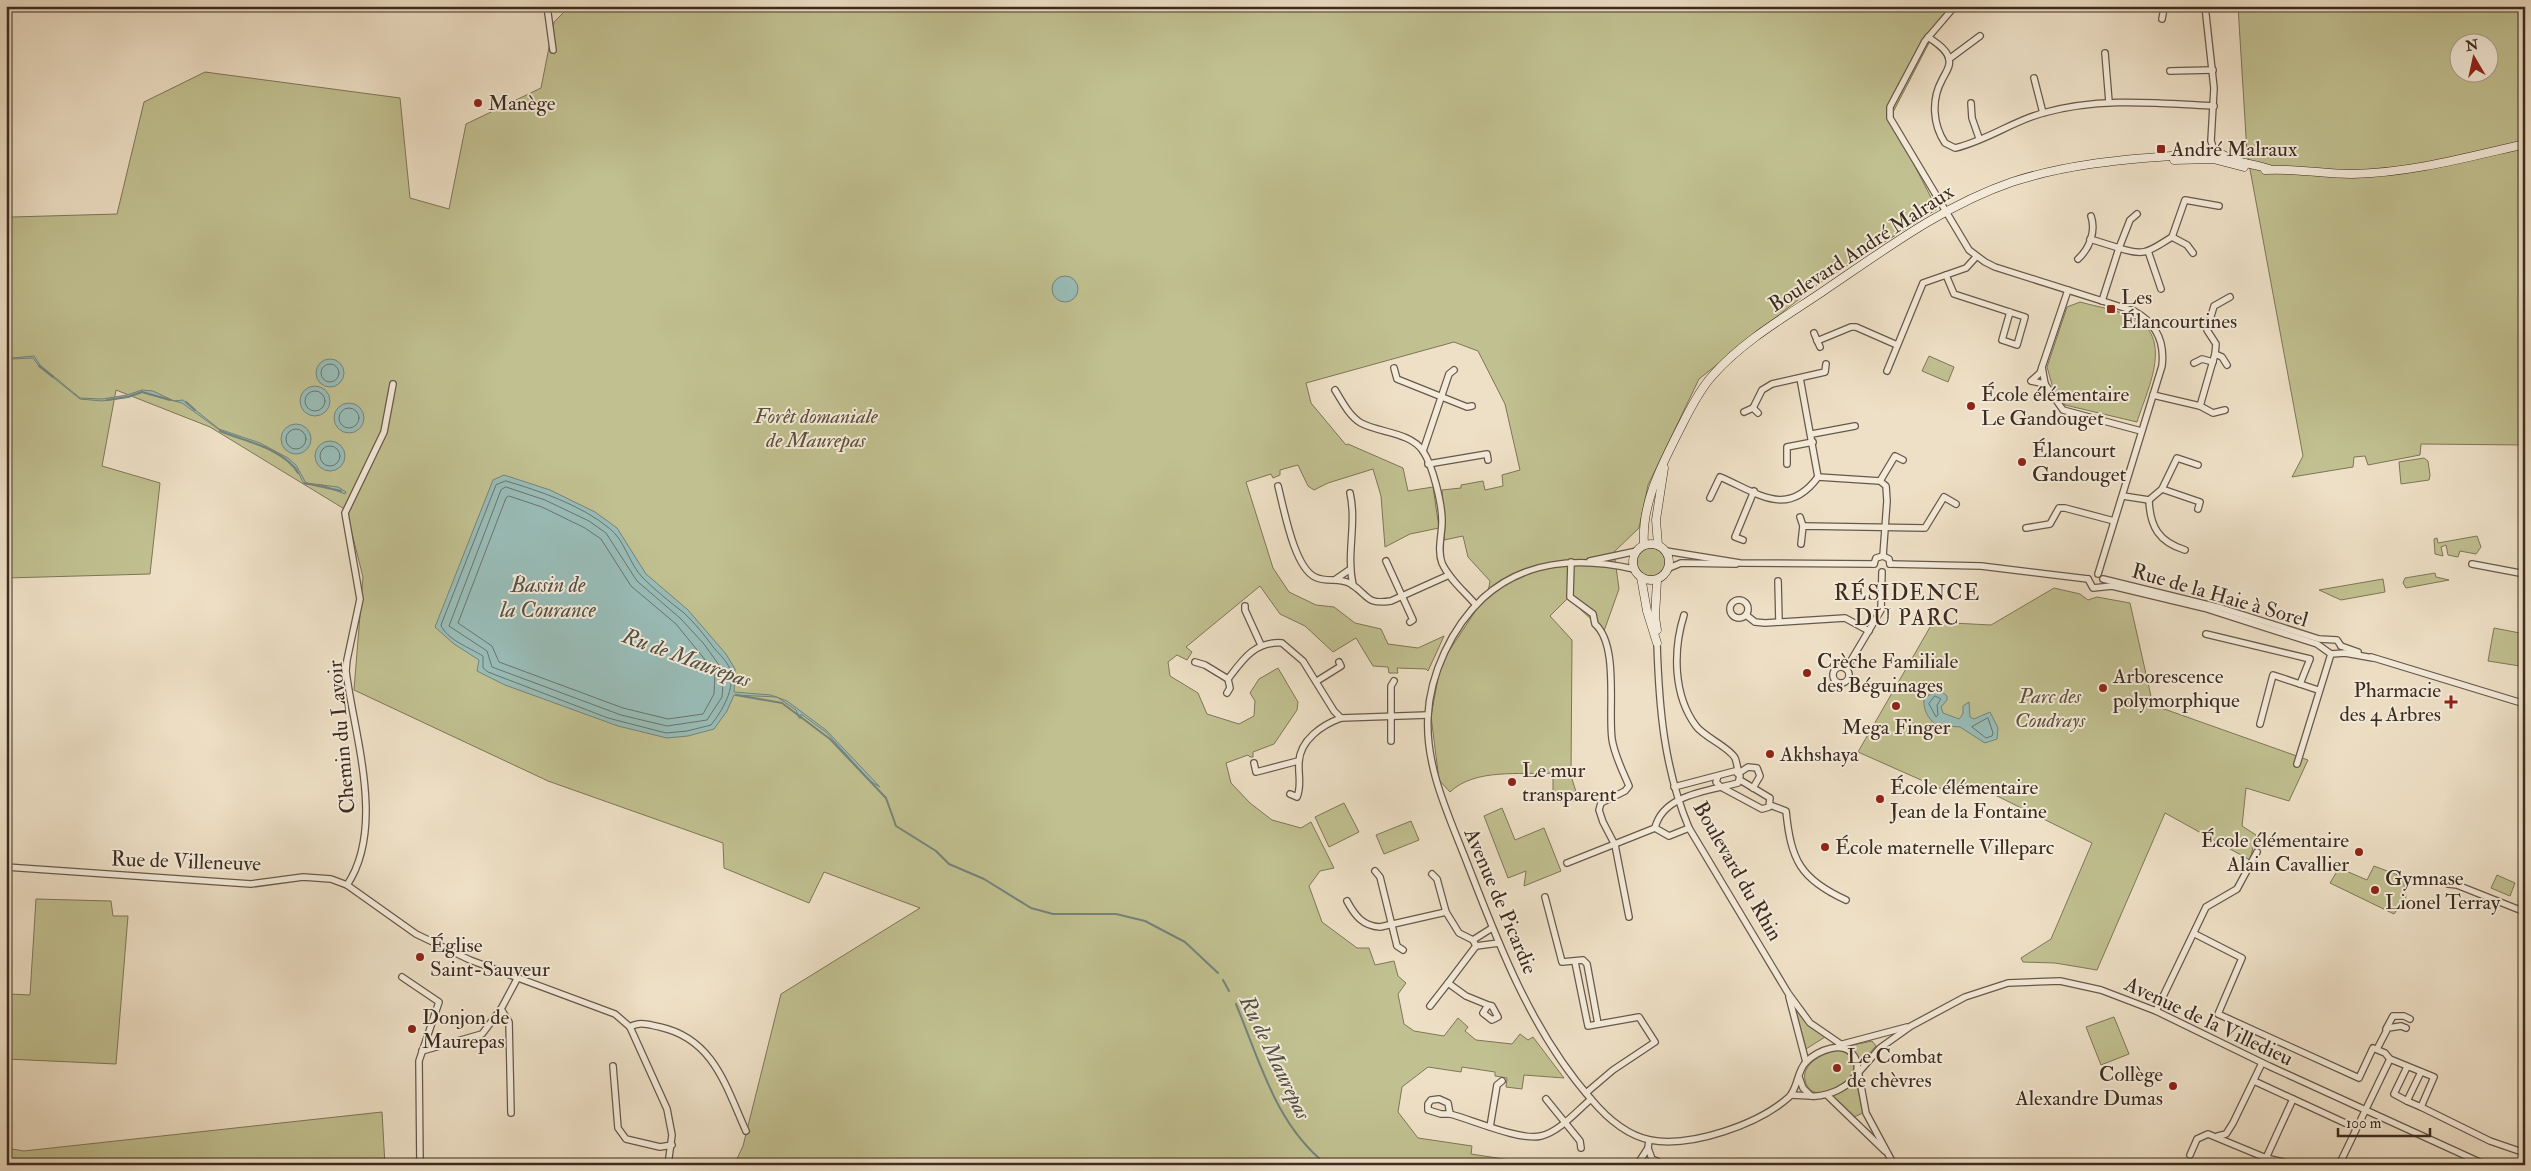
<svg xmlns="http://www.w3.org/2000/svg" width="2531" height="1171" font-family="'IM FELL Double Pica',serif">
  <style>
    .green { fill: #c1c090; stroke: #7e7658; fill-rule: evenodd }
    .water { fill: #99bdb8; stroke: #74837b }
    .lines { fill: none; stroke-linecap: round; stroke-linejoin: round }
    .shore { stroke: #6a746c; stroke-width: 1 }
    .stream { stroke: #74837b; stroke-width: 2 }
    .street-casing { stroke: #68584a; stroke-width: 8 }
    .secondary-casing { stroke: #3c2b20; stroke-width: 9 }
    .street { stroke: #f4ebda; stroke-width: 5.5 }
    .secondary { stroke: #f4ebda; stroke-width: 8 }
    .poi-dot { fill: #8f2418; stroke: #f4ebda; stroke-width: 2 }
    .labels { text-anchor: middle; stroke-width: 4; stroke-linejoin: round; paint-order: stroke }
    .poi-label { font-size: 21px; fill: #3c2b20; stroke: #f4ebda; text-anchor: start }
    .street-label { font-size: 21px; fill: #3c2b20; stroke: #f4ebda }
    .park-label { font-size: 21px; font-style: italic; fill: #5d503c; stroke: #f4ebda }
    .water-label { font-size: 22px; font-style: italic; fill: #535046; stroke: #f4ebda }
    .neighbourhood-label { font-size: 22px; letter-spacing: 1px; fill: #3c2b20; stroke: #f4ebda }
  </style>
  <rect width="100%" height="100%" fill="#eee0c6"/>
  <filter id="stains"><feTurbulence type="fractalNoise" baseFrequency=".004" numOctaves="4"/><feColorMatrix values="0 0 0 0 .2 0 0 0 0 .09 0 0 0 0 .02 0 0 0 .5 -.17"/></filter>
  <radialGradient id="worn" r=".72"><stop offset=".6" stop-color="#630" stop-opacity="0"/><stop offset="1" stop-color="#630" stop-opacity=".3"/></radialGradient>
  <g class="green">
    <path d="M570,6h1386l-26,35 -40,77 47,91 -119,75 -119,95 -51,106 -9,43 -25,24 5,37 -15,42 -36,-33 -18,18 22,24 -1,136 8,25 -26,1v-29c-33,2 -78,-5 -103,19l-11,-12 -8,-64 10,-53 47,-71 2,-11 -22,-24 -5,-21 -19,4 1,-14 -3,-36 19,-2v-3l22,-4 2,9 18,-4 -1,-11 18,-5 -15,-66 -27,-53 -24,-9 -148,41 5,20 35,42 2,-1 55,24 5,23 25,-4 6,41 -29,6 -25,13 -4,-51 -8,-27 -45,14 -14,7 -6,-4 -10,-21 -18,5v5l-7,3 -2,-4 -25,8 27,86 16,24 27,13 18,2 21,16 26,6 7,15 30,4 26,-12 -16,35 -2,-2 -29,-1 1,5h-9l-1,-6 -15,-1 -17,-28 -23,14 -28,-26 -25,-12 -20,-28 -74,61 6,5 -5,8 -10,-5 -9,7 2,14 28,17 9,21 32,10 15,-8 1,-15 -5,-8 9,-14 19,-11 20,34 -1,8 -23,34 -21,8v5h-3l-2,-2 -22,8 5,20 19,20 22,17 29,8 10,-6 23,46 -14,3 -11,15 13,36 35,26h12l6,17 19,-4 4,15 8,7 -8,11 6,30 10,7 30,5 14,-18 10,9 -3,4 11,9 36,4 8,-10 8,6 5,-3 31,41 -40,-3 -2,14 -16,-2 1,-9 -12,-2v-4l-33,-5 -1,5 -33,-5 -26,20 -4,25 20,26 54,8 -1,8 72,11h-809l9,-19 38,-152 139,-86 -96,-36 -15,31 -85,-35 -1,-25 -175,-62 -194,-91 9,-113 -17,-67 -136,-83 -94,-37 -14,76 58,17 -10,91 -144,4v-358l6,-3 105,-3 27,-112 61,-30 195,26 10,100 39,11 17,-85 75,-36 13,-66z"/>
    <path d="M2238,6h287v439l-104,-1 -1,11 -52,10 -3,-9 -11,1 -1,10 -61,10 11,-21 -56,-303zM2458,42h30v30h-30z"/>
    <path d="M2080,302c18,5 39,8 56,17 38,21 10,73 1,103l-72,-17 -12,-17 -6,-21 20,-60z"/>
    <path d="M1929,356l25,11 -6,15 -26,-11z"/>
    <path d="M2424,458l4,3 2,14 -1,5 -28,4 -2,-22z"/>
    <path d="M2477,536l4,11 -5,7 -16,-3 -2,6 -10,-2 -2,-10 -5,2 2,9 -8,-2 -1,-15 3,-1 1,5z"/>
    <circle cx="1651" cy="562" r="14"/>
    <path d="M2435,573l1,4 13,3 -43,8 -3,-5 2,-5z"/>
    <path d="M2383,579l2,13 -44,8 -22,-10z"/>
    <path d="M2054,588l26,6 8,6 9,-3 33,6 23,102 155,55 -19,41 -43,-13 -4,38 14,9 -6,25 -85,-47 -68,157 -42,-7 -32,-1 -2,-4 30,-19 41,-96 -99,-49 -45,-2 -90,-40 75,-130 58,3z"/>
    <path d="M2494,628l31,6 -5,32 -32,-5z"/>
    <path d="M1344,803l15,29 -30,15 -14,-30z"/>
    <path d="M1502,808l13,32 29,-12 17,43 -37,15 2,-15 -18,7 -24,-62z"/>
    <path d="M1411,821l8,19 -35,14 -8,-19z"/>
    <path d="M2374,866l29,11 3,20 -12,17 -64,-31 9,-15 28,12z"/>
    <path d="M2497,875l18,8 -5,13 -19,-8z"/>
    <path d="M36,899l75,2 2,15h15l-12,148 -110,-5 3,-65 21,1z"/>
    <path d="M1794,1005l16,21 15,11 -19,12z"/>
    <path d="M2114,1017l15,37 -28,11 -15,-38z"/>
    <path d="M1872,1041l4,5 -16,18 -2,-8 -9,-10z"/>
    <path d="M1839,1049c39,18 -8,49 -25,43 -5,-2 -8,-7 -9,-12 -4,-17 21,-28 34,-31z"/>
    <path d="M1856,1080l7,33 -9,4 -22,-21z"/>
    <path d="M382,1112l3,53h-379v-17l18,3z"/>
  </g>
  <g class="water">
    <circle cx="1065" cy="289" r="13"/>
    <path d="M6,356l6,2 22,-2 6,9 40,33 22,1 25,-4 15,-5 11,1 21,10 9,-1 36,29 41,14 28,15 8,7 10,18 32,4 8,5 -1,2 -23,-9 -18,-1 -8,-16 -8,-7 -23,-14 -44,-16 -39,-28 -40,-11 -14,5 -26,4 -22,-2 -41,-33 -6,-8 -21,1z"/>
    <circle cx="330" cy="373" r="14"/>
    <circle cx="315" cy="401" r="15"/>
    <circle cx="349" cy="418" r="15"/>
    <circle cx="296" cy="439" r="15"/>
    <circle cx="330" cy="456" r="15"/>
    <path d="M504,475l46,15 45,22 22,16 29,46 42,36 38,44 9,15 -1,23 37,3 16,6 39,29 54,57 -10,-6 -43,-48 -26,-19v4h-2l-3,-8 -19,-13 -43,-2 -7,16 -13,18 -26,7 -21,2 -49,-12 -113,-41 -28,-14 2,-11 -25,-16 -19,-17 58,-147z"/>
    <path d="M1934,691h7l6,5v4l-6,7 2,6 16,6 4,-5v-8l6,-4 1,15 4,2 16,-7 8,16 -1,11 -12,4 -25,-16 -24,-2c-8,-7 -13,-15 -12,-26z"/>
  </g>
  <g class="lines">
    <g class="shore">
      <circle cx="330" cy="373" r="9"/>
      <circle cx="315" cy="401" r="10"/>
      <circle cx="349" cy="418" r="10"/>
      <circle cx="296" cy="439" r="10"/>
      <circle cx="330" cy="456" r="10"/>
      <path d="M506,481c34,10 75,24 103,47 16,12 20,36 34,50 13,13 27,24 41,35 11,10 21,23 30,35 5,6 13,13 16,21 6,19 -8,42 -19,56l-24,6 -21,2 -58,-15 -120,-46 -5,-4v-12c-13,-8 -37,-17 -42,-31l55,-140z"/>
      <path d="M506,487l39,13 44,21 17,12 31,48 44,38 23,25 20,28 -2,25 -15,23 -40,6 -46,-11 -129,-48 -5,-16 -38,-25 52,-136z"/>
      <path d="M509,496l33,11 43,21 16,11 30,47 45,38 39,48 -1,22 -11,20 -35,5 -45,-11 -124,-46 -7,-16 -34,-23 48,-125z"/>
      <path d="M1935,696l6,3 -4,6 1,10 -2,2 -7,-13z"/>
      <path d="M1988,718l5,15 -1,3 -6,2 -14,-11z"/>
    </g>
    <g class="stream">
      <path d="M39,366l14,11"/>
      <path d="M107,400l21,-3 14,-5 28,8"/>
      <path d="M186,402l9,8"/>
      <path d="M220,431c26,11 63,17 78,42"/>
      <path d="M305,483l36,8"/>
      <path d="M736,695l46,8 48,36 56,59 10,28 40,25 13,13 35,15 47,29 22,6h63l29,7 40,21 33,31"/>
      <path d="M1223,980l6,11"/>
      <path d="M1236,1004c24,58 40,121 91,161"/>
    </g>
    <g class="street-casing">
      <g id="street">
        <path d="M547,6l6,44"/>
        <path d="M1955,6l-30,35 -35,66v11l79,132 16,12 10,5 139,44c22,12 31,30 28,55l-64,208"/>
        <path d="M2205,6l9,82 -3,53 4,11"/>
        <path d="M2162,19l2,-11 40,-2"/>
        <path d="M1928,37c7,5 19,12 21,22 2,8 -4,14 -7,21 -11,20 -9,45 3,63l10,5c31,-7 58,-27 88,-35 57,-16 113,-10 171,-7"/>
        <path d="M2105,53l4,49"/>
        <path d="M1949,59l31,-23"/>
        <path d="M2170,71l43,-1"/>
        <path d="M2034,78l9,35"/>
        <path d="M1971,103l1,15 7,20"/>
        <path d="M2172,237l15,8 6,8"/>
        <path d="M2090,239l29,9 11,-28 7,-6"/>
        <path d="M2148,251l13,38"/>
        <path d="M2078,259c12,-11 18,-28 13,-43"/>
        <path d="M1946,275l8,19 71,23 -8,28 -15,-5 8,-28"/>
        <path d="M2068,290l-26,77 3,17 18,26 78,21"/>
        <path d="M2102,301l17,-53c27,9 30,3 53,-11l13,-37 34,6"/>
        <path d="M1814,333l6,14"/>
        <path d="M1817,341l34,-14h5l41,18"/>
        <path d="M2215,354l7,3 5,8"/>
        <path d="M2194,363l8,-4 11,3"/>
        <path d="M2042,367l-2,6 -9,8 14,3"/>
        <path d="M1394,368l3,11 70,28 5,-1"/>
        <path d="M1887,371l36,-88 43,-15 10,-11"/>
        <path d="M1800,378l18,99 62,4 6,5 1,15 -4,55"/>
        <path d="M1335,390c7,11 14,26 26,33 19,10 49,9 62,28 10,15 19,53 19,70 0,14 -5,29 0,42 7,16 23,29 34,42"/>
        <path d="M2153,395l47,11 15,-52 1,-10 -9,-14 7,-24 16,-9"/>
        <path d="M2200,406l13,7 12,-3"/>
        <path d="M1753,408l9,-18 10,-6 53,-12 1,-8"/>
        <path d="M1744,412l9,-4 5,5"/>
        <path d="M1812,434l43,-8"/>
        <path d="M1423,451l26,-77 5,-4"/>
        <path d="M1428,464l59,-10 1,6"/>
        <path d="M1787,464v-17l26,-5"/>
        <path d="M1880,481l15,-25 8,4"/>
        <path d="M1278,486c6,23 16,81 37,91 12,6 24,0 36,7 18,11 14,21 40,17l58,-26"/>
        <path d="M2162,489l38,13 -2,7"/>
        <path d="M1350,493c7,31 -4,61 3,92"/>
        <path d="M2123,496l26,4 13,-11 15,-31 21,7"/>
        <path d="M1710,498l10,-21c38,16 67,42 98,0"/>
        <path d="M2149,500c1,27 10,42 36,50"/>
        <path d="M1800,517l3,9"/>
        <path d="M2026,528l24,-4 9,-16h6l49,13"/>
        <path d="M1743,540l-8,-3 19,-46"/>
        <path d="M1801,544l2,-18 122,2 19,-31 12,7"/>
        <path d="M1666,551l74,12 134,1"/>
        <path d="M1386,561l27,59 -3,2"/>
        <path d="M1590,561l47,-10"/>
        <path d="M1571,562l-1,35 23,17 2,10c24,21 13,86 17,115 2,15 11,33 17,47l-4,5 -24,12 -2,7 4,12 12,23 14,72"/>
        <path d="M1874,564l2,-6 7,-2 6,3 1,5"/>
        <path d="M1890,564l91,2 107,13"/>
        <path d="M2472,564l53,10"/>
        <path d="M1669,568l12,-5 55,1"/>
        <path d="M1634,569c-54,-12 -108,-10 -151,29 -31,29 -53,76 -55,118 -3,50 20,98 38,144 32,83 65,171 125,239 15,18 35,36 59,41 41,8 109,-16 139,-43 9,-9 8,-26 17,-35 11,-11 38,-23 48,-6 15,24 -24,42 -43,40l-8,-8 -4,-11"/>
        <path d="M1336,579l13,-9"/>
        <path d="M2088,579l5,9 19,-2 92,22 113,36 14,10 14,-1 28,5"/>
        <path d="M2103,579l118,29 98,31 18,1 4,6"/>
        <path d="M1778,581l1,41"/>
        <circle cx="1739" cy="609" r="9"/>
        <path d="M1245,606v4l16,35"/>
        <path d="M1684,615c-11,35 -11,80 12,111 8,11 33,21 39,32 2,4 2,10 4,15l9,-6 9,1 3,8 -7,12"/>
        <path d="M1746,615l9,7 10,1 80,-5 24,13"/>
        <path d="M2206,634l104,25 -10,25 -27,-9 -13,49"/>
        <path d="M1657,643c2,65 7,125 32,185l99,165 22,30 32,22"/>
        <path d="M2341,646l17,6"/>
        <path d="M2371,657l154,47"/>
        <path d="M1195,662l10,3 23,14"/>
        <circle cx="1841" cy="675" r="8"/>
        <path d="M1846,669l35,-59 1,-38"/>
        <path d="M1317,681l24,-15 -2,-4"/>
        <path d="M2300,684l18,6"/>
        <path d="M1227,693l3,-5 -2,-9c15,-20 27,-38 54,-36l21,18 31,50 7,7"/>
        <path d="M1391,741v-55l3,-5"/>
        <path d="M1254,763l2,9 42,-11"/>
        <path d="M2297,764l34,-110"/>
        <path d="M1718,776l-2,6 5,5 41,22 7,-2 1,-9 -30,-18"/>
        <path d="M1290,794l7,3c5,-12 1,-22 2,-35 1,-22 23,-37 42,-44l87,-3"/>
        <path d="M1770,805l16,6c5,49 14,68 60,89"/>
        <path d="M1655,828c8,-34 54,-37 83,-45l2,-7 -5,-5 -61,16"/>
        <path d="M1655,828l14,8 20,-8"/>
        <path d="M1567,863l88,-35"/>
        <path d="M6,867l245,17 52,-7 28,2 16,6 69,49 54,26 145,54 15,13 37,82 5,26 -4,30"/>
        <path d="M1375,871l5,6 17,69 6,4"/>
        <path d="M1432,874l5,5 9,33"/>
        <path d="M2448,884l9,1 68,27"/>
        <path d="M347,885c39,-58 7,-150 -1,-214l1,-11 13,-61 -15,-86 39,-81 9,-48"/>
        <path d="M1545,897l17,65 21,-2 4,4 11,60"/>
        <path d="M1347,901c8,15 16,25 33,26l66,-15 13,21 14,7 3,6"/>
        <path d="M2195,934l47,24 -24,56 141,64 14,-30 12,5 5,6 44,18 -13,30 -14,-6"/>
        <path d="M1473,940l19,-12"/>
        <path d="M1476,946l-28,37 18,13 22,9 -5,8 9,7 6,-3 -6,-11 -4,-1"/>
        <path d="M1476,946l23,-3"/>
        <path d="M1575,962l13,64 51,-9 16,25 -42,28 -27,23"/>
        <path d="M402,977l37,25 -20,59 1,104"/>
        <path d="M1789,997l17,65"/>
        <path d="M1430,1006l18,-23"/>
        <path d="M501,1009l8,13 2,91"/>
        <path d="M2156,1011l50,-104 31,-18 20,-37"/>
        <path d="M630,1027c10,-6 19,-2 30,0 54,12 66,60 86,104"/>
        <path d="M2386,1029l7,-13h11l6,3"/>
        <path d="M1839,1045l68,-18"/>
        <path d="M2377,1049l11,-21 13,-2 5,2"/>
        <path d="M422,1051l60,-17 19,-25 16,-30"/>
        <path d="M613,1066l5,62 8,11 34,8 12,-2"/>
        <path d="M2407,1067l-13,27 13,7 14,-29"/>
        <path d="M1858,1070l8,43 28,52"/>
        <path d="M1858,1073l22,-25 31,-22 54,-29 43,-14 52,-2 41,9 55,21 113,55 217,99"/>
        <path d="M2254,1081l102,47"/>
        <path d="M1791,1095l20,1"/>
        <path d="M1827,1095l58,56"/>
        <path d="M1439,1099l9,4 2,11h-9l-13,-4v-6l3,-4z"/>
        <path d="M1546,1099l34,42 1,7"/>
        <path d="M2421,1107l69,34 35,12"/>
        <path d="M1450,1114c23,6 70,27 91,22 18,-4 36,-25 50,-37"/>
        <path d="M1490,1127l7,-42 5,-4"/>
        <path d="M2218,1136l8,-2 7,-11 29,-60"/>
        <path d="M1649,1140l-1,8 4,11 13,6"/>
        <path d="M2190,1155l7,-16 11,-5 58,24 30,7"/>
        <path d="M2266,1158l27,-59"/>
        <path d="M1637,1165l11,-17"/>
        <path d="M2339,1165l51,-106"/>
      </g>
    </g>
    <g class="secondary-casing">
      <g id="secondary">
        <path d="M2174,160l39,-1 31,8"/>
        <path d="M2265,170c29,-2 58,4 87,4 59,-1 116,-17 173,-30"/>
        <circle cx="1651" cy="562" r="18"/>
        <path d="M1644,545c-3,-44 20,-84 39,-122 8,-16 18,-35 30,-48 30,-34 72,-58 109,-83 61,-41 120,-86 190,-110 52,-17 104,-22 159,-26 14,-1 27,-6 40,-5 9,1 15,6 23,9 12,4 24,5 35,9"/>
        <path d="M1658,545l-2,-25 8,-52"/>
        <path d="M1641,577l6,34 10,32"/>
        <path d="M1657,580l-2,37 2,13"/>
      </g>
    </g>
    <use href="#street" class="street"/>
    <use href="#secondary" class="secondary"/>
  </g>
  <g class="poi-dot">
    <circle cx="478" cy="103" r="5"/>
    <rect x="2156" y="144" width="10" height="10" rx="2.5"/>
    <rect x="2106" y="304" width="10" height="10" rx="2.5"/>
    <circle cx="1971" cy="406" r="5"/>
    <circle cx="2022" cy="462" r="5"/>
    <circle cx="1807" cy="673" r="5"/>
    <circle cx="2103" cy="688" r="5"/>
    <path d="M2448.5 694.5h5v5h5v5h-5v5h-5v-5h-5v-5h5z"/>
    <circle cx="1896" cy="706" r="5"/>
    <circle cx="1770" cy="754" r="5"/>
    <circle cx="1512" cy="782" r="5"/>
    <circle cx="1880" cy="799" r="5"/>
    <circle cx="1825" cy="847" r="5"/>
    <circle cx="2359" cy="852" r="5"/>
    <circle cx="2375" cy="890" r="5"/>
    <circle cx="420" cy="957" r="5"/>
    <circle cx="412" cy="1029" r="5"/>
    <circle cx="1837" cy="1068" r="5"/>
    <circle cx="2173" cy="1086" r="5"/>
  </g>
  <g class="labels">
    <g class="poi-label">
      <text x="488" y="110">Manège</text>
      <text x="2171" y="156">André Malraux</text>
      <text x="2121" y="304">Les<tspan x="2121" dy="24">Élancourtines</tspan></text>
      <text x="1981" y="401">École élémentaire<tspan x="1981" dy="24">Le Gandouget</tspan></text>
      <text x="2032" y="457">Élancourt<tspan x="2032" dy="24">Gandouget</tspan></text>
      <text x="1817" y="668">Crèche Familiale<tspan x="1817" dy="24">des Béguinages</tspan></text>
      <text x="2113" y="683">Arborescence<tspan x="2113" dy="24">polymorphique</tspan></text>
      <text x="2441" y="697" text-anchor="end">Pharmacie<tspan x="2441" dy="24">des 4 Arbres</tspan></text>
      <text x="1896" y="734" text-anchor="middle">Mega Finger</text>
      <text x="1780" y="761">Akhshaya</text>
      <text x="1522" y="777">Le mur<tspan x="1522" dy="24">transparent</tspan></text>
      <text x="1890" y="794">École élémentaire<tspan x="1890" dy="24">Jean de la Fontaine</tspan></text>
      <text x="2349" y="847" text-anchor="end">École élémentaire<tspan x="2349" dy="24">Alain Cavallier</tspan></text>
      <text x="1835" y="854">École maternelle Villeparc</text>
      <text x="2385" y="885">Gymnase<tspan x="2385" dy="24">Lionel Terray</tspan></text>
      <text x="430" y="952">Église<tspan x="430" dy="24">Saint-Sauveur</tspan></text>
      <text x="422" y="1024">Donjon de<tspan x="422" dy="24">Maurepas</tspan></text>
      <text x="1847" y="1063">Le Combat<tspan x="1847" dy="24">de chèvres</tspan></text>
      <text x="2163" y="1081" text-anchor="end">Collège<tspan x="2163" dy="24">Alexandre Dumas</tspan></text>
    </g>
    <g class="street-label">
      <text transform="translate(1861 248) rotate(-33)" y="7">Boulevard André Malraux</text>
      <text transform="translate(2220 595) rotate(16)" y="7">Rue de la Haie à Sorel</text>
      <text transform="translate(341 737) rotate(-95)" y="7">Chemin du Lavoir</text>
      <text transform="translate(186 861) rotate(2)" y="7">Rue de Villeneuve</text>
      <text transform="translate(1738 871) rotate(60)" y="7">Boulevard du Rhin</text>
      <text transform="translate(1501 901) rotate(67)" y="7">Avenue de Picardie</text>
      <text transform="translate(2209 1021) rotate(25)" y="7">Avenue de la Villedieu</text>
    </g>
    <g class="park-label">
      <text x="816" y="423">Forêt domaniale<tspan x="816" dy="24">de Maurepas</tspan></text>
      <text x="2050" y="703">Parc des<tspan x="2050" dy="24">Coudrays</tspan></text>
    </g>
    <g class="water-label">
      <text x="548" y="592">Bassin de<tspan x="548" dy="25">la Courance</tspan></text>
      <text transform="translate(687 657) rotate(20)" y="8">Ru de Maurepas</text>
      <text transform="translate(1276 1057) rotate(64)" y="8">Ru de Maurepas</text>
    </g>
    <g class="neighbourhood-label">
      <text x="1907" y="600">RÉSIDENCE<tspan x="1907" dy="25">DU PARC</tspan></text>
    </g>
  </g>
  <rect width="2531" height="1171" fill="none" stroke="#eee0c6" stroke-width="25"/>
  <rect x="8" y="8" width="2516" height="1156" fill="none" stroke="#3c2b20" stroke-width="2.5"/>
  <rect x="12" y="12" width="2506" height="1146" fill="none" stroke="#3c2b20"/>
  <g transform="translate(2474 58) rotate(351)"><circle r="24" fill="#f4ebda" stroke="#aa9e90"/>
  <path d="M0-4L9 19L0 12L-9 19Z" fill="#8f2418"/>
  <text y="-8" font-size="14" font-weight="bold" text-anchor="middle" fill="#3c2b20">N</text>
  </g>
  <path d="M2338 1128v8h92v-8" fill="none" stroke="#3c2b20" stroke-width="2.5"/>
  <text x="2346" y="1128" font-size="15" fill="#3c2b20" stroke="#f4ebda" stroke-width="4" paint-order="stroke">100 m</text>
  <rect width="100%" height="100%" filter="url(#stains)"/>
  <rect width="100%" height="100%" fill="url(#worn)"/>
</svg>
